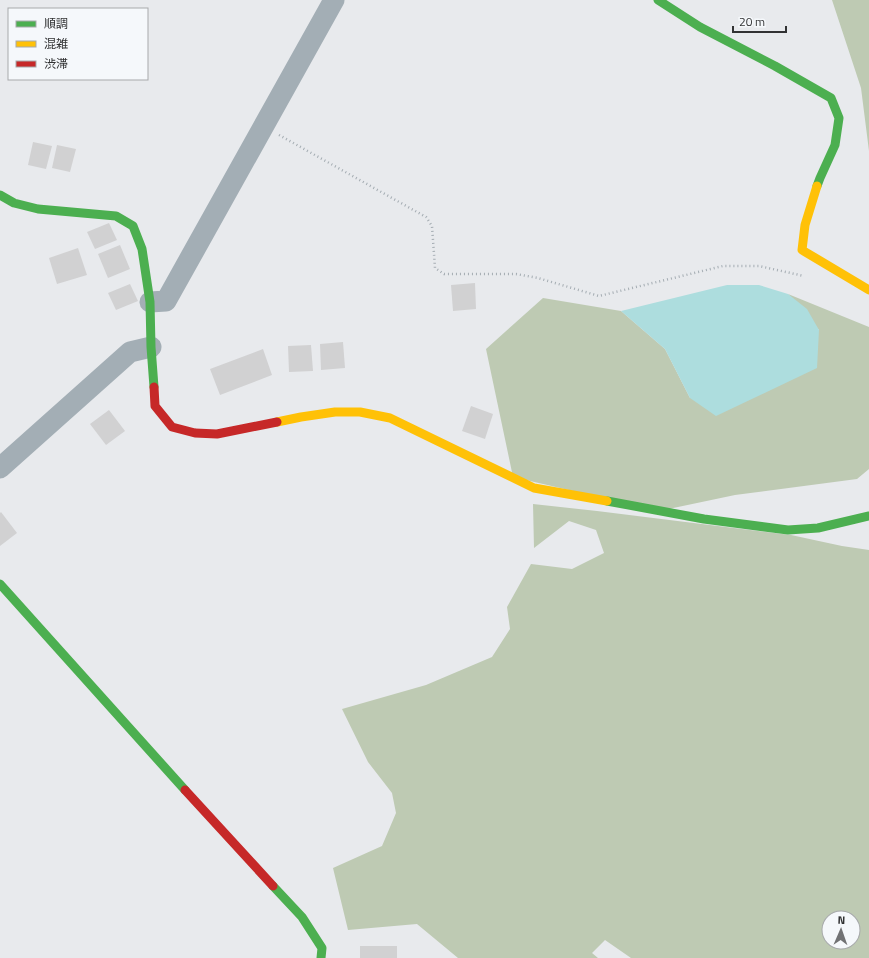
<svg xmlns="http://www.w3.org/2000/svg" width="869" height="958" font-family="'Titillium Web','Noto Sans JP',sans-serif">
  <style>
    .forest { fill: #becab3; fill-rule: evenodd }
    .water { fill: #adddde }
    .building { fill: #d1d1d2 }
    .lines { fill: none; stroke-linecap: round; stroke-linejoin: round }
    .path { stroke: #a4acb2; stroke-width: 2.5; stroke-dasharray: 1 3; stroke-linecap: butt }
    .street { stroke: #a3aeb5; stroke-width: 21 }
    .fast { stroke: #4caf50; stroke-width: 9 }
    .slow { stroke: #ffc107; stroke-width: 9 }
    .jam { stroke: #c62828; stroke-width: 9 }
  </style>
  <rect width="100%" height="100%" fill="#e8eaed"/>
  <g class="forest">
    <path d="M832,0h37v151l-8,-63z"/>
    <path d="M788,294l81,33v142l-12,10 -122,16 -76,16 -146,-34 -27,-128 57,-51 78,13 44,38 25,49 129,-68z"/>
    <path d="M533,504l64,7 194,24 51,11 27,4v408h-238l-26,-18 -13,13 6,5h-140l-41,-34 -69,6 -15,-62 49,-22 14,-33 -4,-20 -24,-31 -26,-53 84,-24 66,-28 18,-28 -3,-22 24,-43 41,5 32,-16 -8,-23 -27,-9 -35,27zM829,918h24v24h-24z"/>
  </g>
  <path class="water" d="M727,285h32l29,9 19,15 12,21 -2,38 -101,48 -26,-18 -25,-49 -44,-38z"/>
  <g class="building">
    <path d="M33,142l19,4 -6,23 -18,-4z"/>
    <path d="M57,145l19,4 -6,23 -18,-4z"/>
    <path d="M109,223l8,17 -22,9 -8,-17z"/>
    <path d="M120,245l10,24 -22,9 -10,-24z"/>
    <path d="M78,248l9,27 -30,9 -8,-26z"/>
    <path d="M475,283l1,26 -23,2 -2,-26z"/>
    <path d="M130,284l8,17 -22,9 -8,-17z"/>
    <path d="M343,342l2,26 -24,2 -1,-26z"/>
    <path d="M311,345l2,26 -24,1 -1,-26z"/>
    <path d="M263,349l9,26 -52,20 -10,-26z"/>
    <path d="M471,406l22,8 -8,25 -23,-8z"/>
    <path d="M109,410l16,21 -19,14 -16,-21z"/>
    <path d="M1,512l16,21 -17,13v-33z"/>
    <rect x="360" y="946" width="37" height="12"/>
  </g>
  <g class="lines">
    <path class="path" d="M279,135l147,82 6,9 3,42 9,6h72l22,4 61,18 124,-30h36l45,10"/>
    <g class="street">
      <path d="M150,302l16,-1 168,-301"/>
      <path d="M0,468l130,-116 21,-5"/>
    </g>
    <g class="fast">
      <path d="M658,0l42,27 75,39 56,32 8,20 -4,27 -15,33 -3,8"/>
      <path d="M0,195l14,8 24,6 78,7 17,10 9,23 8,53 1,45 3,40"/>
      <path d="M607,501l97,18 84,11 30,-2 51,-12"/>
      <path d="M0,584l185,206"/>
      <path d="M273,886l29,31 20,31 -1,10"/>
    </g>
    <g class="slow">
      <path d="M817,186l-12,39 -3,25 67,40"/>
      <path d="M277,422l24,-5 34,-5h25l30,6 144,70 73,13"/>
    </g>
    <g class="jam">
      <path d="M154,387l1,19 17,21 23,6 22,1 60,-12"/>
      <path d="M185,790l88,96"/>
    </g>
  </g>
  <rect x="8" y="8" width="140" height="72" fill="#f5f8fb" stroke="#a7a9ab"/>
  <rect x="16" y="21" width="20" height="6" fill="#4caf50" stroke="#a7a9ab"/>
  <text x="44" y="28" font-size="12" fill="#313233">順調</text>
  <rect x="16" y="41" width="20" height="6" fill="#ffc107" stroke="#a7a9ab"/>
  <text x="44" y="48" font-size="12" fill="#313233">混雑</text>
  <rect x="16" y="61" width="20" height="6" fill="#c62828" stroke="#a7a9ab"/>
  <text x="44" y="68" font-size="12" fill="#313233">渋滞</text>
  <g transform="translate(841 930) rotate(2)"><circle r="19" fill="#f5f8fb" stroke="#a7a9ab"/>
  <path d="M0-3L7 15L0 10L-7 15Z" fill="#717274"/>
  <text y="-6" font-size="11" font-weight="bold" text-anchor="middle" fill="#313233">N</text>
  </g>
  <path d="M733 26v6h53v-6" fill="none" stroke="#313233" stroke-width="2"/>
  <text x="739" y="26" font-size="12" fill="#313233" stroke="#f5f8fb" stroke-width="3" paint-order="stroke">20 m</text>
</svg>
